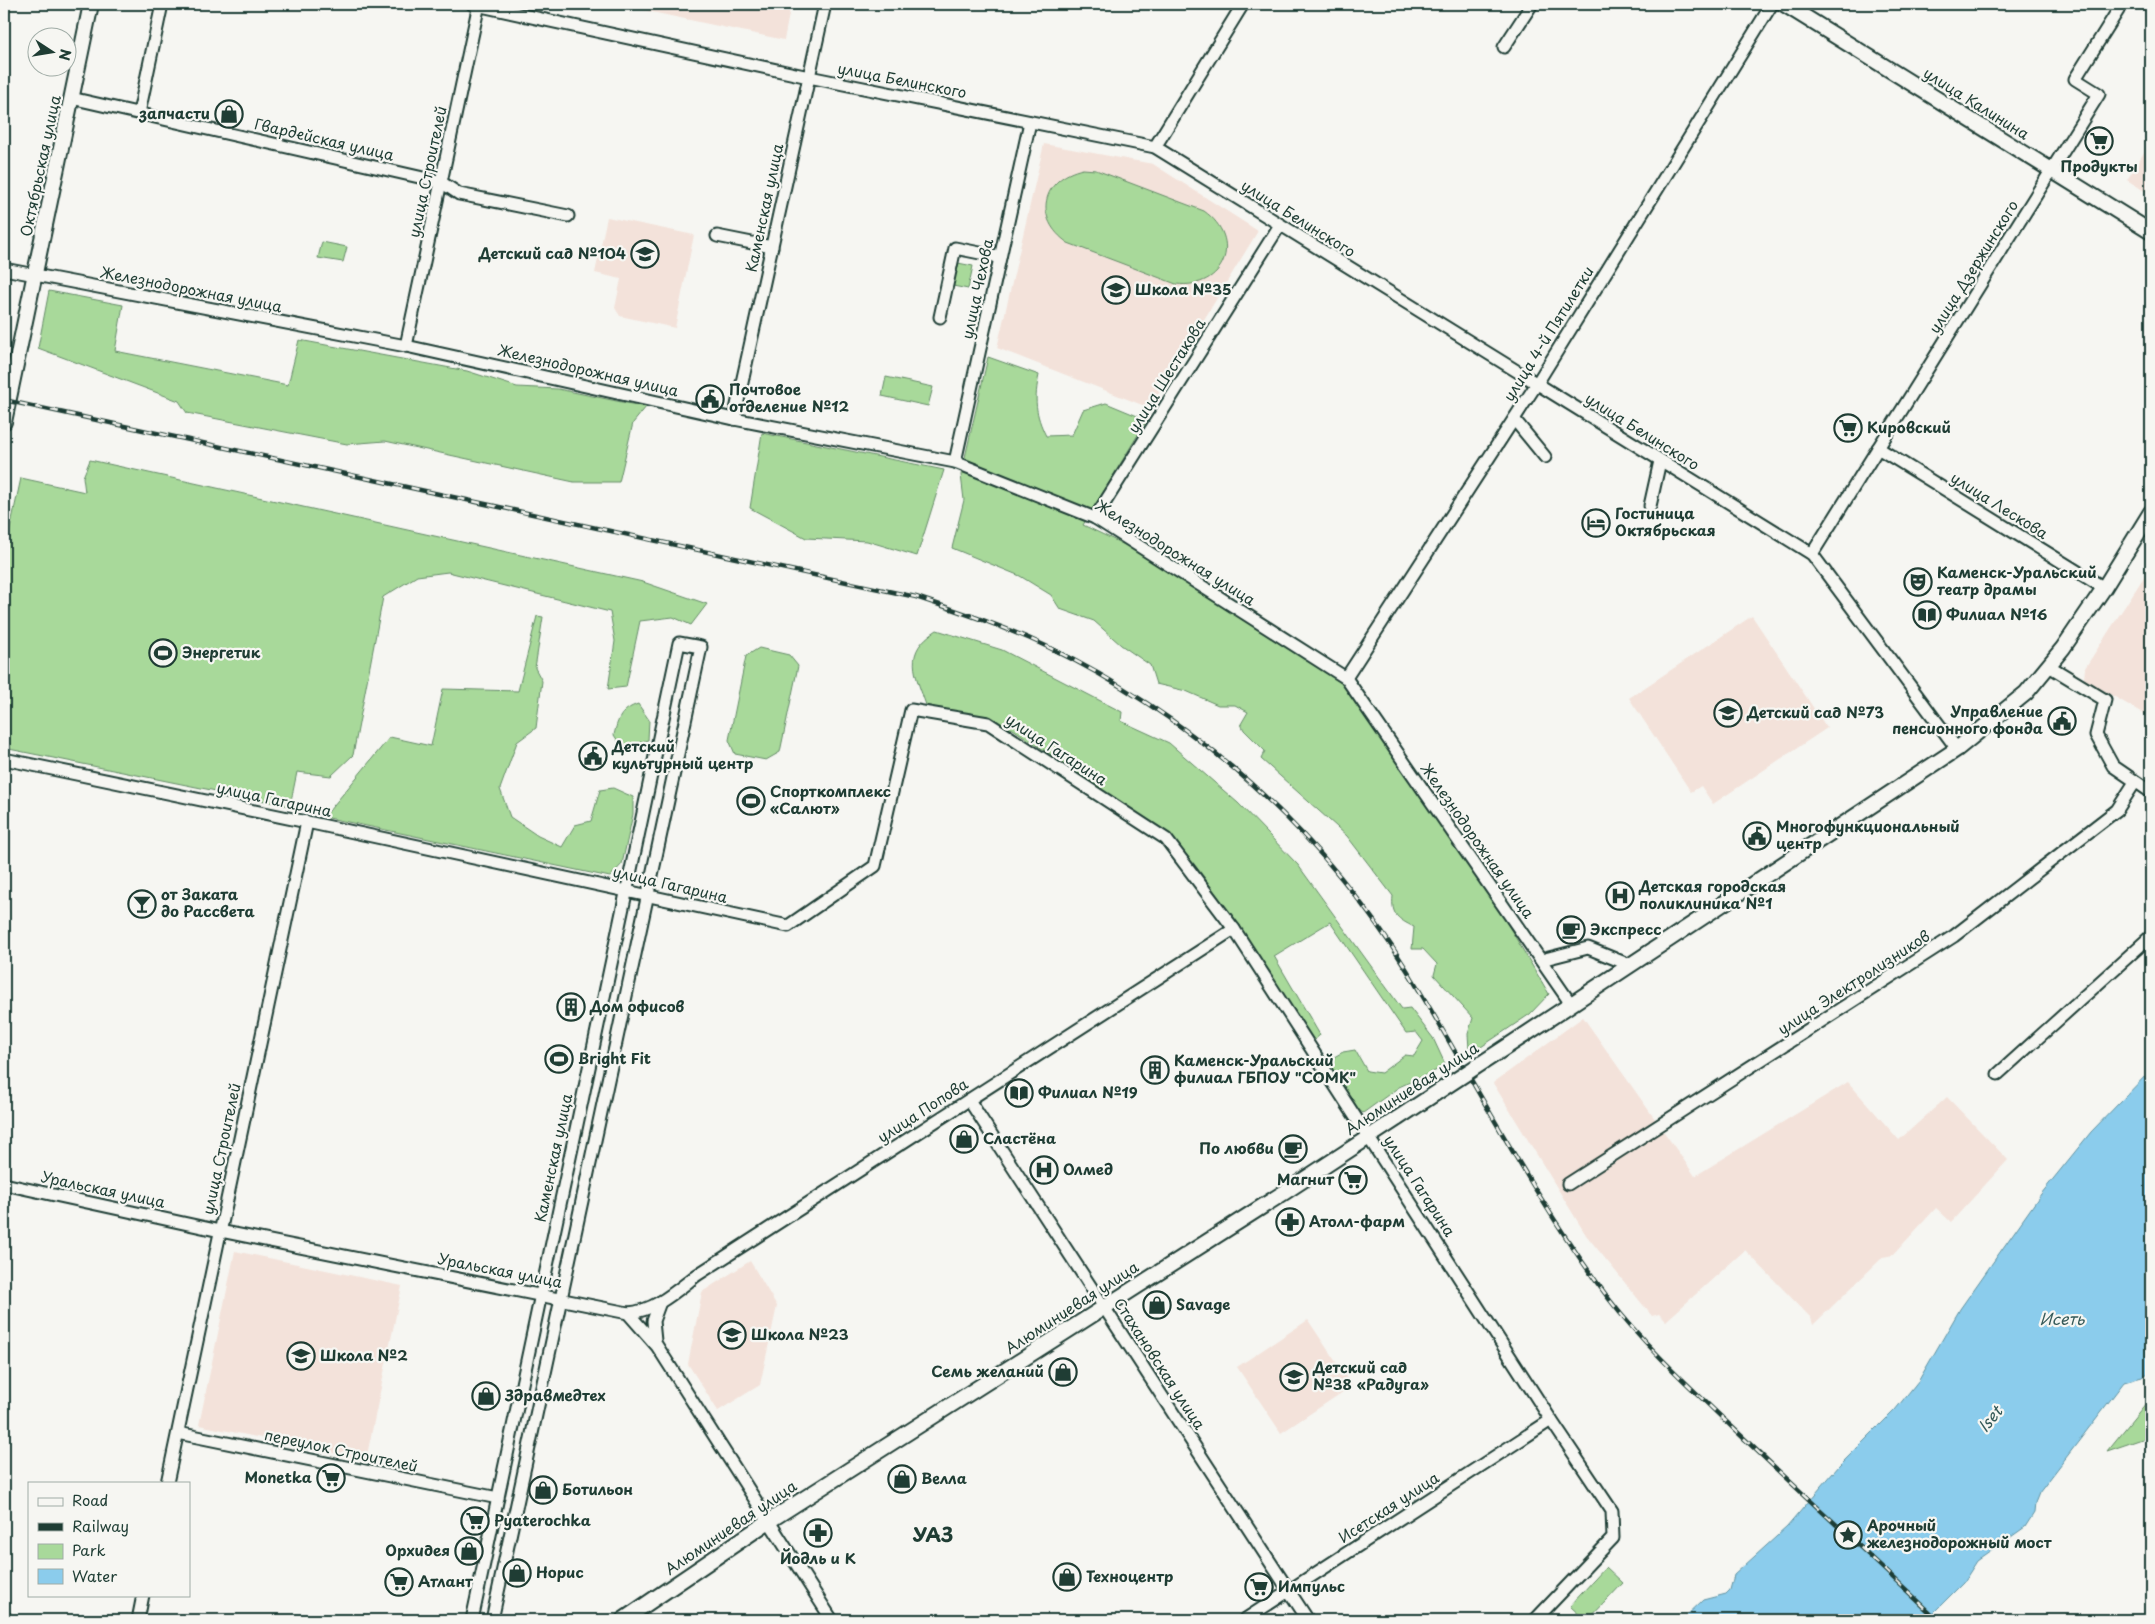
<svg xmlns="http://www.w3.org/2000/svg" width="2155" height="1624" font-family="'Playpen Sans',sans-serif">
  <style>
    .built { fill: #f3e2da }
    .green { fill: #a8d99a; stroke: #648b67 }
    .water { fill: #8bccec; stroke: #6093a2 }
    .lines { fill: none; stroke-linecap: round; stroke-linejoin: round }
    .minor-casing { stroke: #1f3d34; stroke-width: 15 }
    .major-casing { stroke: #1f3d34; stroke-width: 18 }
    .minor { stroke: #f6f6f2; stroke-width: 11 }
    .major { stroke: #f6f6f2; stroke-width: 14 }
    .rail-casing { stroke: #1f3d34; stroke-width: 4.5 }
    .rail { stroke: #f6f6f2; stroke-width: 2.5; stroke-dasharray: 8; stroke-linecap: butt }
    .major-bridge-casing { stroke: #1f3d34; stroke-width: 18; stroke-linecap: butt }
    .major-bridge { stroke: #f6f6f2; stroke-width: 14 }
    .labels { text-anchor: middle; stroke-width: 4.5; stroke-linejoin: round; paint-order: stroke }
    .street-label { font-size: 15px; fill: #1f3d34; stroke: #f6f6f2 }
    .poi-label { font-size: 15px; font-weight: bold; fill: #1f3d34; stroke: #f6f6f2; text-anchor: start }
    .water-label { font-size: 16px; font-style: italic; fill: #355a59; stroke: #f6f6f2 }
    .district-label { font-size: 20px; font-weight: bold; fill: #1f3d34; stroke: #f6f6f2 }
  </style>
  <rect width="100%" height="100%" fill="#f6f6f2"/>
  <filter id="ink" filterUnits="userSpaceOnUse"><feTurbulence type="fractalNoise" baseFrequency=".02" numOctaves="2"/><feDisplacementMap in="SourceGraphic" scale="10" xChannelSelector="R" yChannelSelector="G"/><feConvolveMatrix kernelMatrix="1 2 1 2 8 2 1 2 1" color-interpolation-filters="sRGB"/></filter>
  <g filter="url(#ink)">
    <g class="built">
      <path d="M614,4h177l-7,36z"/>
      <path d="M2151,141v54l-24,-15z"/>
      <path d="M1044,144l109,20 105,67 -108,177 -153,-60z"/>
      <path d="M607,217l87,18 -19,93 -55,-12 -5,-8 6,-29 -26,-6z"/>
      <path d="M2151,566v152l-67,-39 1,-11z"/>
      <path d="M1752,616l75,112 -114,76 -12,-18 -10,6 -62,-94z"/>
      <path d="M1583,1017l112,159 153,-94 51,58 48,-43 61,63 -57,62 -15,-14 -43,47 -10,2 -70,68 -2,-7 -66,-68 -79,71 -7,-7 -7,2 -66,-81 -93,-152z"/>
      <path d="M235,1251l167,35 -36,174 -167,-35z"/>
      <path d="M750,1261l27,45 -17,79 -42,26 -30,-47 14,-72z"/>
      <path d="M1308,1320l44,66 -71,47 -44,-66z"/>
    </g>
    <g class="green">
      <path d="M1083,169l13,1 108,41c40,28 21,79 -28,73l-108,-41c-35,-24 -27,-65 15,-74z"/>
      <path d="M322,242l25,5 -4,15 -25,-4z"/>
      <path d="M958,263l15,3 -5,23 -15,-3z"/>
      <path d="M49,291l74,14 -8,46 173,34 11,-45 168,31 50,16 41,2 88,18 -13,16 -14,59h-45l-189,-41 -38,3 -160,-31 -8,-12 -141,-53z"/>
      <path d="M988,357l51,18c-5,24 -4,39 7,61l26,-1 11,-25 23,-7 41,17 -64,105 44,21 216,138 155,224 51,86 -19,20 -49,33 -12,2 -1,-15 5,-16 -39,-43 3,-11 -14,-15h-11l2,-22c-16,-8 -23,-12 -21,-31l-46,-60 -86,-77 4,-8 -21,-21 -3,-6 7,-12 -13,-7h-17l-32,-14 -30,-7 -6,-19 -29,-20 -27,-24 -34,-12 -9,-14 -31,-19 -68,-28 12,-48 -3,-25z"/>
      <path d="M886,377l47,10 -5,19 -46,-10z"/>
      <path d="M762,433l182,37 -27,86 -50,-15 -61,-3 -56,-30z"/>
      <path d="M90,460l553,122 64,22 -16,21 -18,-8 -33,4 -14,66 -18,2 7,-48 -5,-29 -162,-40 -31,4 -34,21 -30,158 -22,21 -34,-4 -7,34 -286,-58v-191l17,-79 64,14 -2,-15z"/>
      <path d="M537,616l6,1 -8,51 7,13 -6,47 -19,14 -17,47 10,28 28,19 24,11 13,-22 16,-4 9,-31 13,-2 20,9v17l-11,50 -12,13 -286,-60 66,-80 41,9 12,-57 75,2z"/>
      <path d="M937,630l65,20 120,62 -1,9 48,22 69,60 60,62 104,144 8,-1 23,30 13,28 -47,21 -36,26 -8,-6 -28,-46 16,-9 12,-2 12,21 14,2 24,-18 9,1 9,-15 -7,-9 -10,1 -76,-111 -56,34 46,79 -7,6c-26,-41 -51,-81 -79,-121 -21,-31 -41,-61 -68,-87l-153,-104 -87,-24c-11,-32 -24,-53 11,-75z"/>
      <path d="M759,648l30,7 9,11 -18,86 -14,8 -31,-6 -6,-14 17,-84z"/>
      <path d="M638,704l11,16 -1,20 -26,7 -8,-12c4,-17 7,-25 24,-31z"/>
      <path d="M2151,1397v39l-44,15z"/>
      <path d="M1606,1567l17,16 -35,37h-3l-15,-14z"/>
    </g>
    <path class="water" d="M2151,1070v301l-9,6 -18,5 -85,111 -4,10 -1,10 -9,14 -48,34 -14,22 -37,37h-244l21,-20 23,-6 4,-4 4,-15 53,-48 52,-61 56,-56 24,-30 41,-71 81,-115 50,-62z"/>
    <g class="lines">
      <g class="minor-casing">
        <g id="minor">
          <path d="M472,4l337,73 346,70 657,407 145,195"/>
          <path d="M1504,47l28,-43"/>
          <path d="M71,98l370,84 18,12 109,22"/>
          <path d="M139,113l23,-109"/>
          <path d="M1155,147l88,-143"/>
          <path d="M717,236l55,11"/>
          <path d="M4,269l402,77 328,73 221,43 140,56 251,160 225,326"/>
          <path d="M940,317l15,-69 45,9"/>
          <path d="M406,346l73,-342"/>
          <path d="M734,419l91,-415"/>
          <path d="M1514,419l31,38"/>
          <path d="M1878,448l226,140"/>
          <path d="M955,462l75,-340"/>
          <path d="M1650,506l10,-45"/>
          <path d="M1095,518l185,-293"/>
          <path d="M1812,554l287,-460 -24,-15 47,-75"/>
          <path d="M2049,666l56,34 -9,35 17,31 38,26"/>
          <path d="M1346,678l190,-293 236,-381"/>
          <path d="M4,759l303,63 481,104 87,-60 36,-156 77,13 178,116 68,90 317,491 61,91 1,27 -78,82"/>
          <path d="M1541,960l47,-12 42,17"/>
          <path d="M1998,1074l153,-138"/>
          <path d="M969,1100l339,520"/>
          <path d="M4,1184l216,47 408,82 29,33 175,274"/>
          <path d="M1568,1184l386,-248 163,-126 18,-28"/>
          <path d="M628,1313c27,-2 48,-22 69,-38l537,-346"/>
          <path d="M655,1341l-2,-20 7,-19"/>
          <path d="M178,1433l320,65"/>
          <path d="M167,1483l140,-661"/>
          <path d="M138,1620l5,-25"/>
          <path d="M472,1620l207,-977 22,4 -209,973"/>
          <path d="M1244,1620l307,-200"/>
        </g>
      </g>
      <g class="major-casing">
        <g id="major">
          <path d="M1784,4l367,228"/>
          <path d="M4,422l87,-418"/>
          <path d="M1523,1036l434,-287 69,-56 37,-45 41,-60 47,-76"/>
          <path d="M4,1620h2"/>
          <path d="M623,1620l146,-99 516,-329 113,-74"/>
        </g>
      </g>
      <use href="#minor" class="minor"/>
      <use href="#major" class="major"/>
      <g class="rail-casing">
        <path id="rail" d="M4,400l912,197c45,15 90,30 132,50 148,72 272,183 359,323 67,110 125,226 202,329 36,47 80,87 123,128 68,65 138,128 206,193"/>
      </g>
      <use href="#rail" class="rail"/>
      <g class="major-bridge-casing">
        <path id="major-bridge" d="M1398,1118l125,-82"/>
      </g>
      <use href="#major-bridge" class="major-bridge"/>
    </g>
  </g>
  <defs>
    <g id="shop-ring" transform="scale(1.4375)"><circle r="9.5" fill="#f6f6f2" stroke="#1f3d34" stroke-width="1.5"/><path d="M-5-2.5h2.3a2.7 3.5 0 0 1 5.4 0H5L5.5 6h-11ZM-1.5-2.5h3a1.5 2.3 0 0 0-3 0Z" fill="#1f3d34"/></g>
    <g id="supermarket-ring" transform="scale(1.4375)"><circle r="9.5" fill="#f6f6f2" stroke="#1f3d34" stroke-width="1.5"/><path d="M-6-5.5h2.5l.6 2H6L4.5 2H-2.5L-4.4-4H-6ZM-1.5 3.2a1.3 1.3 0 1 0 .1 0ZM3 3.2a1.3 1.3 0 1 0 .1 0Z" fill="#1f3d34"/></g>
    <g id="school-ring" transform="scale(1.4375)"><circle r="9.5" fill="#f6f6f2" stroke="#1f3d34" stroke-width="1.5"/><path d="M0-5L7-2L0 1L-7-2ZM-4 1L0 2.5L4 1V4Q0 6-4 4Z" fill="#1f3d34"/></g>
    <g id="civic-ring" transform="scale(1.4375)"><circle r="9.5" fill="#f6f6f2" stroke="#1f3d34" stroke-width="1.5"/><path d="M-.6-6.5H3V-4.5H.6V-3L4-1V1h2V6H-6V1h2V-1L-.6-3ZM-1.2 2.5V6h2.4V2.5Z" fill="#1f3d34"/></g>
    <g id="hotel-ring" transform="scale(1.4375)"><circle r="9.5" fill="#f6f6f2" stroke="#1f3d34" stroke-width="1.5"/><path d="M-6-4.5h1.5V1H6V5H4.5V3h-9V5H-6ZM-4 0a1.8 1.8 0 1 1 3.6 0ZM.5 0V-2.5h3Q6-2.5 6 0Z" fill="#1f3d34"/></g>
    <g id="theatre-ring" transform="scale(1.4375)"><circle r="9.5" fill="#f6f6f2" stroke="#1f3d34" stroke-width="1.5"/><path d="M-5-5.5Q0-4 5-5.5V0Q5 5 0 6Q-5 5-5 0ZM-3.3-2.5H-1v1.5H-3.3ZM1-2.5H3.3v1.5H1ZM-2.8 1Q0 5.5 2.8 1Z" fill="#1f3d34"/></g>
    <g id="library-ring" transform="scale(1.4375)"><circle r="9.5" fill="#f6f6f2" stroke="#1f3d34" stroke-width="1.5"/><path d="M-6-4Q-3-5.5-.7-3.5V5Q-3 3-6 4ZM6-4Q3-5.5 .7-3.5V5Q3 3 6 4Z" fill="#1f3d34"/></g>
    <g id="stadium-ring" transform="scale(1.4375)"><circle r="9.5" fill="#f6f6f2" stroke="#1f3d34" stroke-width="1.5"/><path d="M0-5a6.5 5 0 1 0 0 10a6.5 5 0 1 0 0-10ZM-3.5-1.8h7v3.6h-7Z" fill="#1f3d34"/></g>
    <g id="hospital-ring" transform="scale(1.4375)"><circle r="9.5" fill="#f6f6f2" stroke="#1f3d34" stroke-width="1.5"/><path d="M-5-5h3v3.5h4V-5h3V5h-3V1.5h-4V5h-3Z" fill="#1f3d34"/></g>
    <g id="bar-ring" transform="scale(1.4375)"><circle r="9.5" fill="#f6f6f2" stroke="#1f3d34" stroke-width="1.5"/><path d="M-6-5H6L.8 .8V4.5H3.5V6h-7V4.5H-.8V.8Z" fill="#1f3d34"/></g>
    <g id="cafe-ring" transform="scale(1.4375)"><circle r="9.5" fill="#f6f6f2" stroke="#1f3d34" stroke-width="1.5"/><path d="M-5.5-4.5H6V0H3Q3 3.5 0 3.5H-2.5Q-5.5 3.5-5.5 0ZM3-3.2v2h1.7v-2ZM-6 4.5H4V6H-6Z" fill="#1f3d34"/></g>
    <g id="building-ring" transform="scale(1.4375)"><circle r="9.5" fill="#f6f6f2" stroke="#1f3d34" stroke-width="1.5"/><path d="M-4-6H4V6H1V3H-1V6H-4ZM-2.5-4.3h1.7v1.8h-1.7ZM.8-4.3h1.7v1.8H.8ZM-2.5-1h1.7V.8h-1.7ZM.8-1h1.7V.8H.8Z" fill="#1f3d34"/></g>
    <g id="pharmacy-ring" transform="scale(1.4375)"><circle r="9.5" fill="#f6f6f2" stroke="#1f3d34" stroke-width="1.5"/><path d="M-2-6h4v4h4v4h-4v4h-4v-4h-4v-4h4Z" fill="#1f3d34"/></g>
    <g id="sight-ring" transform="scale(1.4375)"><circle r="9.5" fill="#f6f6f2" stroke="#1f3d34" stroke-width="1.5"/><path d="M0-6L1.8-2.2L6-1.7L2.9 1.2L3.7 5.4L0 3.3L-3.7 5.4L-2.9 1.2L-6-1.7L-1.8-2.2Z" fill="#1f3d34"/></g>
  </defs>
  <g fill-rule="evenodd">
    <use href="#shop-ring" x="229" y="114"/>
    <use href="#supermarket-ring" x="2099" y="141"/>
    <use href="#school-ring" x="645" y="254"/>
    <use href="#school-ring" x="1116" y="290"/>
    <use href="#civic-ring" x="710" y="399"/>
    <use href="#supermarket-ring" x="1848" y="428"/>
    <use href="#hotel-ring" x="1596" y="523"/>
    <use href="#theatre-ring" x="1918" y="582"/>
    <use href="#library-ring" x="1927" y="615"/>
    <use href="#stadium-ring" x="163" y="653"/>
    <use href="#school-ring" x="1728" y="713"/>
    <use href="#civic-ring" x="2062" y="721"/>
    <use href="#civic-ring" x="593" y="756"/>
    <use href="#stadium-ring" x="751" y="801"/>
    <use href="#civic-ring" x="1757" y="836"/>
    <use href="#hospital-ring" x="1620" y="896"/>
    <use href="#bar-ring" x="142" y="904"/>
    <use href="#cafe-ring" x="1571" y="930"/>
    <use href="#building-ring" x="571" y="1007"/>
    <use href="#stadium-ring" x="559" y="1059"/>
    <use href="#building-ring" x="1155" y="1070"/>
    <use href="#library-ring" x="1019" y="1093"/>
    <use href="#shop-ring" x="964" y="1139"/>
    <use href="#cafe-ring" x="1293" y="1149"/>
    <use href="#hospital-ring" x="1044" y="1170"/>
    <use href="#supermarket-ring" x="1353" y="1180"/>
    <use href="#pharmacy-ring" x="1290" y="1222"/>
    <use href="#shop-ring" x="1157" y="1305"/>
    <use href="#school-ring" x="732" y="1335"/>
    <use href="#school-ring" x="301" y="1356"/>
    <use href="#shop-ring" x="1063" y="1372"/>
    <use href="#school-ring" x="1294" y="1377"/>
    <use href="#shop-ring" x="486" y="1396"/>
    <use href="#supermarket-ring" x="331" y="1478"/>
    <use href="#shop-ring" x="902" y="1479"/>
    <use href="#shop-ring" x="543" y="1490"/>
    <use href="#supermarket-ring" x="475" y="1521"/>
    <use href="#pharmacy-ring" x="818" y="1533"/>
    <use href="#sight-ring" x="1848" y="1535"/>
    <use href="#shop-ring" x="469" y="1551"/>
    <use href="#shop-ring" x="517" y="1573"/>
    <use href="#shop-ring" x="1067" y="1577"/>
    <use href="#supermarket-ring" x="399" y="1582"/>
    <use href="#supermarket-ring" x="1259" y="1587"/>
  </g>
  <g class="labels">
    <g class="street-label">
      <text transform="translate(902 81) rotate(11)" y="5">улица Белинского</text>
      <text transform="translate(1976 104) rotate(32)" y="5">улица Калинина</text>
      <text transform="translate(324 140) rotate(13)" y="5">Гвардейская улица</text>
      <text transform="translate(41 166) rotate(-78)" y="5">Октябрьская улица</text>
      <text transform="translate(428 172) rotate(-78)" y="5">улица Строителей</text>
      <text transform="translate(765 208) rotate(-78)" y="5">Каменская улица</text>
      <text transform="translate(1298 219) rotate(32)" y="5">улица Белинского</text>
      <text transform="translate(1974 267) rotate(-58)" y="5">улица Дзержинского</text>
      <text transform="translate(978 289) rotate(-78)" y="5">улица Чехова</text>
      <text transform="translate(191 290) rotate(11)" y="5">Железнодорожная улица</text>
      <text transform="translate(1549 334) rotate(-58)" y="5">улица 4-й Пятилетки</text>
      <text transform="translate(588 371) rotate(13)" y="5">Железнодорожная улица</text>
      <text transform="translate(1167 376) rotate(-58)" y="5">улица Шестакова</text>
      <text transform="translate(1642 432) rotate(32)" y="5">улица Белинского</text>
      <text transform="translate(1999 506) rotate(32)" y="5">улица Лескова</text>
      <text transform="translate(1175 553) rotate(32)" y="5">Железнодорожная улица</text>
      <text transform="translate(1056 750) rotate(33)" y="5">улица Гагарина</text>
      <text transform="translate(274 800) rotate(12)" y="5">улица Гагарина</text>
      <text transform="translate(1477 841) rotate(55)" y="5">Железнодорожная улица</text>
      <text transform="translate(670 885) rotate(13)" y="5">улица Гагарина</text>
      <text transform="translate(1854 983) rotate(-33)" y="5">улица Электролизников</text>
      <text transform="translate(1412 1089) rotate(-33)" y="5">Алюминиевая улица</text>
      <text transform="translate(923 1111) rotate(-33)" y="5">улица Попова</text>
      <text transform="translate(222 1149) rotate(-78)" y="5">улица Строителей</text>
      <text transform="translate(554 1158) rotate(-78)" y="5">Каменская улица</text>
      <text transform="translate(1419 1186) rotate(57)" y="5">улица Гагарина</text>
      <text transform="translate(103 1190) rotate(12)" y="5">Уральская улица</text>
      <text transform="translate(500 1271) rotate(11)" y="5">Уральская улица</text>
      <text transform="translate(1072 1308) rotate(-33)" y="5">Алюминиевая улица</text>
      <text transform="translate(1159 1364) rotate(57)" y="5">Стахановская улица</text>
      <text transform="translate(341 1451) rotate(12)" y="5">переулок Строителей</text>
      <text transform="translate(1389 1508) rotate(-33)" y="5">Исетская улица</text>
      <text transform="translate(731 1528) rotate(-34)" y="5">Алюминиевая улица</text>
    </g>
    <g class="poi-label">
      <text x="210" y="119" text-anchor="end">запчасти</text>
      <text x="2099" y="172" text-anchor="middle">Продукты</text>
      <text x="626" y="259" text-anchor="end">Детский сад №104</text>
      <text x="1135" y="295">Школа №35</text>
      <text x="729" y="395">Почтовое<tspan x="729" dy="17">отделение №12</tspan></text>
      <text x="1867" y="433">Кировский</text>
      <text x="1615" y="519">Гостиница<tspan x="1615" dy="17">Октябрьская</tspan></text>
      <text x="1937" y="578">Каменск-Уральский<tspan x="1937" dy="17">театр драмы</tspan></text>
      <text x="1946" y="620">Филиал №16</text>
      <text x="182" y="658">Энергетик</text>
      <text x="2043" y="717" text-anchor="end">Управление<tspan x="2043" dy="17">пенсионного фонда</tspan></text>
      <text x="1747" y="718">Детский сад №73</text>
      <text x="612" y="752">Детский<tspan x="612" dy="17">культурный центр</tspan></text>
      <text x="770" y="797">Спорткомплекс<tspan x="770" dy="17">«Салют»</tspan></text>
      <text x="1776" y="832">Многофункциональный<tspan x="1776" dy="17">центр</tspan></text>
      <text x="1639" y="892">Детская городская<tspan x="1639" dy="17">поликлиника №1</tspan></text>
      <text x="161" y="900">от Заката<tspan x="161" dy="17">до Рассвета</tspan></text>
      <text x="1590" y="935">Экспресс</text>
      <text x="590" y="1012">Дом офисов</text>
      <text x="578" y="1064">Bright Fit</text>
      <text x="1174" y="1066">Каменск-Уральский<tspan x="1174" dy="17">филиал ГБПОУ "СОМК"</tspan></text>
      <text x="1038" y="1098">Филиал №19</text>
      <text x="983" y="1144">Сластёна</text>
      <text x="1274" y="1154" text-anchor="end">По любви</text>
      <text x="1063" y="1175">Олмед</text>
      <text x="1334" y="1185" text-anchor="end">Магнит</text>
      <text x="1309" y="1227">Атолл-фарм</text>
      <text x="1176" y="1310">Savage</text>
      <text x="751" y="1340">Школа №23</text>
      <text x="320" y="1361">Школа №2</text>
      <text x="1313" y="1373">Детский сад<tspan x="1313" dy="17">№38 «Радуга»</tspan></text>
      <text x="1044" y="1377" text-anchor="end">Семь желаний</text>
      <text x="505" y="1401">Здравмедтех</text>
      <text x="312" y="1483" text-anchor="end">Monetka</text>
      <text x="921" y="1484">Велла</text>
      <text x="562" y="1495">Ботильон</text>
      <text x="494" y="1526">Pyaterochka</text>
      <text x="1867" y="1531">Арочный<tspan x="1867" dy="17">железнодорожный мост</tspan></text>
      <text x="450" y="1556" text-anchor="end">Орхидея</text>
      <text x="818" y="1564" text-anchor="middle">Йодль и К</text>
      <text x="536" y="1578">Норис</text>
      <text x="1086" y="1582">Техноцентр</text>
      <text x="418" y="1587">Атлант</text>
      <text x="1278" y="1592">Импульс</text>
    </g>
    <g class="water-label">
      <text x="2062" y="1325">Исеть</text>
      <text transform="translate(1990 1419) rotate(-51)" y="6">Iset</text>
    </g>
    <g class="district-label">
      <text x="933" y="1542">УАЗ</text>
    </g>
  </g>
  <rect width="2155" height="1624" fill="none" stroke="#f6f6f2" stroke-width="20"/>
  <rect x="10" y="10" width="2135" height="1604" fill="none" stroke="#1f3d34" stroke-width="2" filter="url(#ink)"/>
  <rect x="28" y="1482" width="162" height="115" fill="#f6f6f2" stroke="#a0aca6"/>
  <rect x="38" y="1498" width="25" height="8" fill="#f6f6f2" stroke="#a0aca6"/>
  <text x="72" y="1506" font-size="15" fill="#1f3d34">Road</text>
  <rect x="38" y="1523" width="25" height="8" fill="#1f3d34" stroke="#a0aca6"/>
  <text x="72" y="1532" font-size="15" fill="#1f3d34">Railway</text>
  <rect x="38" y="1544" width="25" height="15" fill="#a8d99a" stroke="#a0aca6"/>
  <text x="72" y="1556" font-size="15" fill="#1f3d34">Park</text>
  <rect x="38" y="1569" width="25" height="15" fill="#8bccec" stroke="#a0aca6"/>
  <text x="72" y="1582" font-size="15" fill="#1f3d34">Water</text>
  <g transform="translate(52 52) rotate(102)"><circle r="24" fill="#f6f6f2" stroke="#a0aca6"/>
  <path d="M0-4L9 19L0 12L-9 19Z" fill="#1f3d34"/>
  <text y="-8" font-size="14" font-weight="bold" text-anchor="middle" fill="#1f3d34">N</text>
  </g>
</svg>
